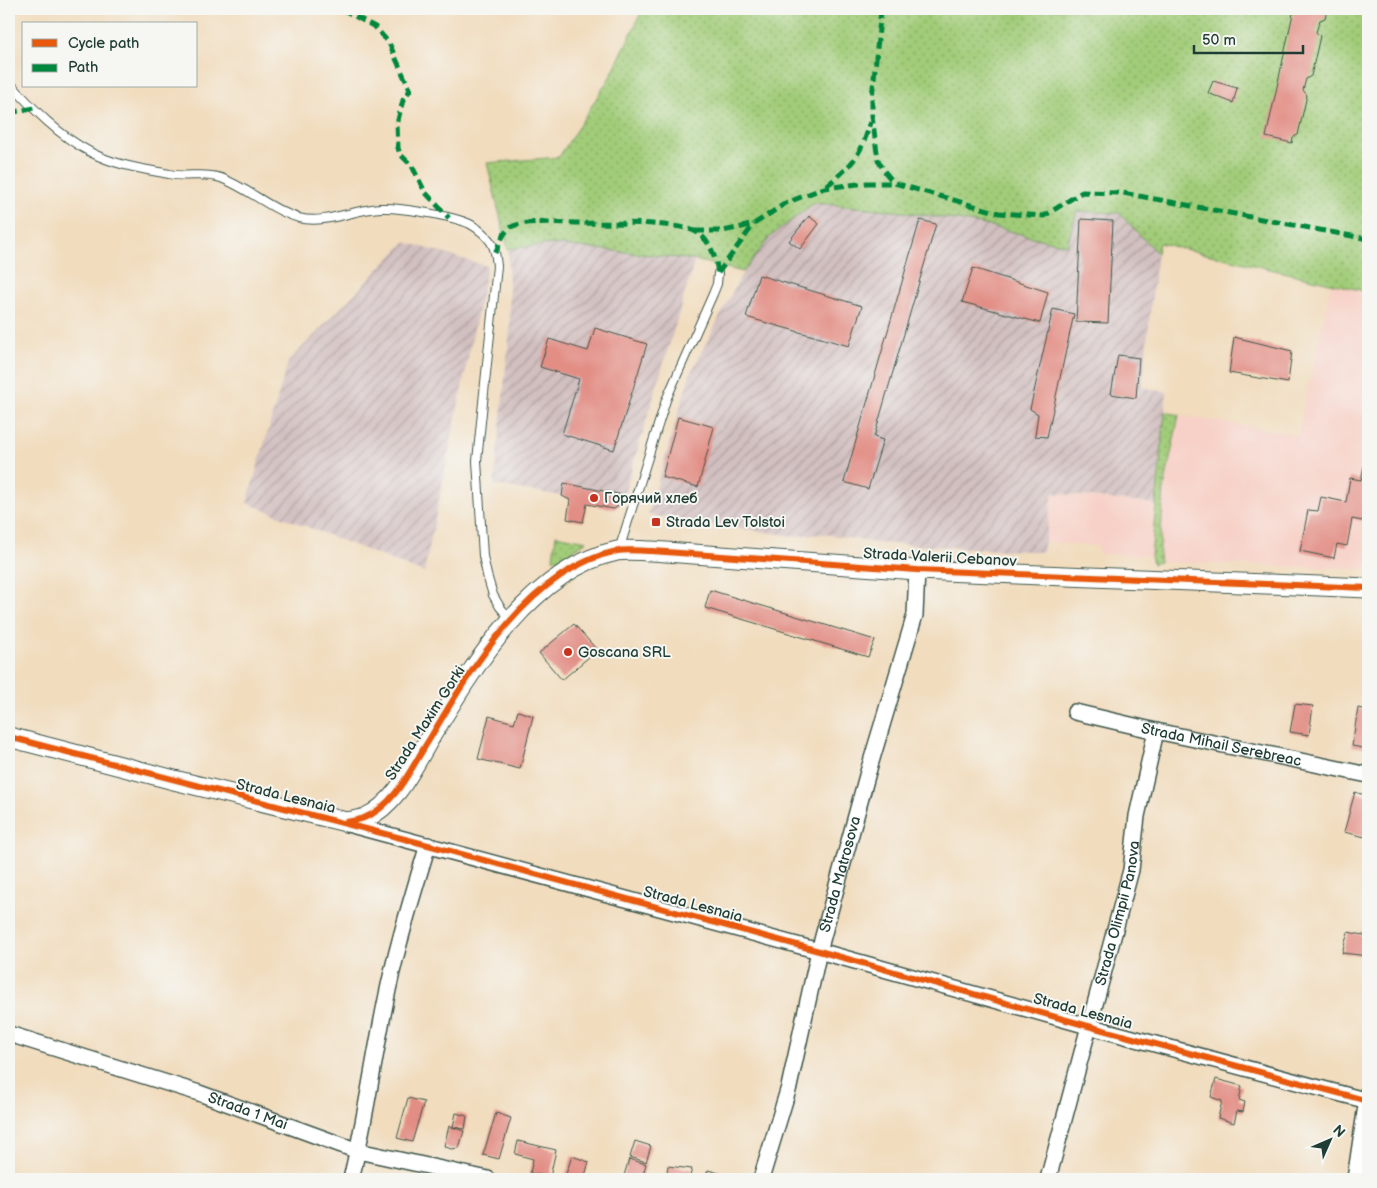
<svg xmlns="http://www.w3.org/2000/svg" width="1377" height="1188" font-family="'Balsamiq Sans',sans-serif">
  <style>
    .built { fill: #f7d1c7 }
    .industrial { fill: url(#industrial-furrows) }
    .grass { fill: url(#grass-dots); stroke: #608456 }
    .building { fill: #e28e85 }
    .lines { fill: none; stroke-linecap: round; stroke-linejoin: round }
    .service-casing { stroke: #3e5549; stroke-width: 10 }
    .minor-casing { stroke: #3e5549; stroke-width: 18 }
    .tertiary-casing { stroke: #3e5549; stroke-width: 21 }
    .service { stroke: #fff; stroke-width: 8 }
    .minor { stroke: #fff; stroke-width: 15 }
    .tertiary { stroke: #fff; stroke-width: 19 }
    .quiet { stroke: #00873e; stroke-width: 5; stroke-dasharray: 10 5; stroke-linecap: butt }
    .cycleway-casing { stroke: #f6f6f2; stroke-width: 9 }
    .cycleway { stroke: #e8590c; stroke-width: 6 }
    .poi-dot { fill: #c8321e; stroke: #f6f6f2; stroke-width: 2 }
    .labels { text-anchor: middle; stroke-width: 4; stroke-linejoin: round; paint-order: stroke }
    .poi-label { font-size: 15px; fill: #1f3d34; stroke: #f6f6f2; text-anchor: start }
    .street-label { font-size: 15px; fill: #1f3d34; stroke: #f6f6f2 }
  </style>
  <defs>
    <pattern id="industrial-furrows" width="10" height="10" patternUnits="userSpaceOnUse" patternTransform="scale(1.25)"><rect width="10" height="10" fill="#d2bfc0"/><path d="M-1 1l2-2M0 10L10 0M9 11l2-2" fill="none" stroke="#aa9c9d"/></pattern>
    <pattern id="grass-dots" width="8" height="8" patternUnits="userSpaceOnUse" patternTransform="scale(1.25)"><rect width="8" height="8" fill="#a1cc78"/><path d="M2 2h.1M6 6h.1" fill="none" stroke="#83a763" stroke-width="1.8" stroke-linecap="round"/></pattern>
  </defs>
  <rect width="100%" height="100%" fill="#f6f6f2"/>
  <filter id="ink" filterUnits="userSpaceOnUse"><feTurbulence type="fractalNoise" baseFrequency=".02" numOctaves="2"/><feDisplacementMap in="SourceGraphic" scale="10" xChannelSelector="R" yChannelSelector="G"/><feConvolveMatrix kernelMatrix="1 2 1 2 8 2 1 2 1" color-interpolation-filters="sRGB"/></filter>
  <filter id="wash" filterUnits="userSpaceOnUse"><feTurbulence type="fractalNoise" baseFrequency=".0096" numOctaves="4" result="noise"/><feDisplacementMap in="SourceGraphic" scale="20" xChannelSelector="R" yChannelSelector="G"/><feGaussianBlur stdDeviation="1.12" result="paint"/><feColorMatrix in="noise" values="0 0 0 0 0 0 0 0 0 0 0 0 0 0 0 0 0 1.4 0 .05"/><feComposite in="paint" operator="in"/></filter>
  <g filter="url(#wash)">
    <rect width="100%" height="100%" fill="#f1dcbd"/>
    <g class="built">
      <path d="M1331,284l37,8v277l-209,-7 5,-74 15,-73 119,20z"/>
      <path d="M1053,493l102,11 -4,52 -52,-2 -1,-8 -54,-4z"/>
    </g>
    <g class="industrial">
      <path d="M814,203l68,6 52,7 54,10 78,19 10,-34 43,2 38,40 -15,134 25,5 -12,112 -102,-11 -10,59 -168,-9 -50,-9 -32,2 -145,-21 42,-141 53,-102 28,-36z"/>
      <path d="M405,242l82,24 -63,307 -177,-70 41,-141z"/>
      <path d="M553,244l142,16 -74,244 -7,5 -44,-9 -8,-4 -68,-11 16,-157 -2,-79z"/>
    </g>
    <g class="grass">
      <path d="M643,9h725v283l-209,-49 -2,10 -38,-40 -42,-2 -10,34c-28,-5 -55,-14 -82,-20 -57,-11 -113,-17 -171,-22l-43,33 -28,36 -48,-12 -142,-16 -45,5 -21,-86 72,-6 51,-80z"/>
      <path d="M1165,412l14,3 -15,73 -5,74 -6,2 -2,-8z"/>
      <path d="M556,535l31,6 -28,19 -6,-2z"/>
    </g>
    <g id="blocks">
      <g class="building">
        <path d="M1183,9h20v5z"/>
        <path d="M1294,9h33l-2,9 -5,2 -4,12 4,4 -9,40 -5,3 -3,11 4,5 -9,40 -5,2 -1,6 -26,-6z"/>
        <path d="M1213,81l24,7 -4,15 -25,-10z"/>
        <path d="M809,216l10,8 -19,25 -11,-8z"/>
        <path d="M1081,219l32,2 -5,102 -32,-1z"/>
        <path d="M920,220l16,4 -62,213 9,3 -15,49 -24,-7z"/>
        <path d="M973,268l75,24 -8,31 -78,-21z"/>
        <path d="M759,275l103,31 -13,40 -103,-29z"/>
        <path d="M1053,309l21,5 -27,123 -12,-1 3,-22 -8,-5z"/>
        <path d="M595,328l52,16 -33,106 -52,-16 17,-55 -39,-12 9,-28 39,12z"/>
        <path d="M1234,337l58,14 -4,32 -59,-10z"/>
        <path d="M1118,355l21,3 -3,40 -25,-4z"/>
        <path d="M678,417l36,10 -16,60 -36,-10z"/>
        <path d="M1364,466l4,1v55l-16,-3 -5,27 -10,-2 -3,14 -34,-7 8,-41 10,1 3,-14 25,5 4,-24 11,2z"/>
        <path d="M564,483l59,12 -2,9 -7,5 -27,-5 -4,18 -16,-3 3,-19 -8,-4z"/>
        <path d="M710,590l165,50 -7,17 -163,-49z"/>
        <path d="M574,624l23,26 -35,30 -23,-27z"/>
        <path d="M1295,704l18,2 -4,29 -19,-3z"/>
        <path d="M1358,708l10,2v39l-16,-3z"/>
        <path d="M518,711l15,5 -13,53 -42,-10 11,-43 25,7z"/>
        <path d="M1355,792l13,4v23l-3,18 -21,-5z"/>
        <path d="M1348,932l20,4v20l-26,-3z"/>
        <path d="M1216,1079l26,7 -3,14 6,2 -2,10 -6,-1 -3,12 -16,-5 4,-17 -11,-4z"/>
        <path d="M408,1098l16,4 -12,40 -15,-4z"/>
        <path d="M456,1113l11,3 -2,13 -12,-2z"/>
        <path d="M496,1113l15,5 -12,41 -16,-4z"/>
        <path d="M449,1126l15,5 -5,17 -8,1 -7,-3z"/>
        <path d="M518,1141l38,9 -6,27 -20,-4 3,-14 -18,-5z"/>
        <path d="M635,1141l16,5 -5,16 -16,-5z"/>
        <path d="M572,1156l17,6 -5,17h-13l-6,-2z"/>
        <path d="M629,1159l17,5 -4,15h-19z"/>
        <path d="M668,1166l24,3 -3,10 -23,-1z"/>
        <path d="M708,1170l33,9h-36z"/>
      </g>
    </g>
  </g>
  <g filter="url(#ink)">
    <use href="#blocks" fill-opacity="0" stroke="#3e5549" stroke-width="1"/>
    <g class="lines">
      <g class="service-casing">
        <g id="service">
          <path d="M9,82c24,27 50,54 83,71 23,12 51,16 77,21 17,4 36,-2 52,4 27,10 50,32 78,40 26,7 55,-9 82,-10 18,-1 72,8 89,16 8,4 18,13 22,20 4,7 4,15 5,22l-20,195 6,95 4,19 6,20 7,12 12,14"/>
          <path d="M619,550l47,-150 47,-106 4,-10 1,-11"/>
        </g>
      </g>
      <g class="minor-casing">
        <g id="minor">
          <path id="s1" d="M1075,712l81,19 212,44"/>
          <path d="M344,823l475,128 269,75 280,75"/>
          <path id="s2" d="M9,1034l190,59 159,58 130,28"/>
          <path d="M351,1179c16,-65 24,-132 39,-198 10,-46 24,-91 38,-136"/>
          <path id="s3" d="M761,1179l28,-92 30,-136 49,-179 47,-157 2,-45"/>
          <path id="s4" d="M1048,1179l83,-309 6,-54 19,-85"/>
          <path d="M1355,1179l13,-87"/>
        </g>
      </g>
      <g class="tertiary-casing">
        <path id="tertiary" d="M9,737l165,43 172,42c6,-1 13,-2 19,-4 32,-14 49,-54 66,-82 42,-69 100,-167 186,-185 11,-2 24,0 35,0l265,19 451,18"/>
      </g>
      <use href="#service" class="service"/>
      <use href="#minor" class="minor"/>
      <use href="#tertiary" class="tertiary"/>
      <g class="quiet">
        <path d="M342,9l33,18 14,16 21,47 -7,10 -6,24 1,24 2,6 12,12 13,26 24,26"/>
        <path d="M881,9l-9,89v18l6,44 6,11 10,12"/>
        <path d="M9,113l25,-5"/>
        <path d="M826,186c26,-20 36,-32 44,-64"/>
        <path d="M695,231h28l19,-4 12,-3 32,-21 38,-15 43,-5h27l105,30 45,3 38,-24 41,1 245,46"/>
        <path d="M495,253c4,-8 8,-21 16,-26 11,-7 54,-4 69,-4 28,1 56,-1 84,2 10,1 21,2 30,6 16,7 22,27 24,42"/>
        <path d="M718,273l36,-49"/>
      </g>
      <g class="cycleway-casing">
        <g id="cycleway">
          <path d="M9,737l419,108 391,106 269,75 280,75"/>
          <path d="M346,822c6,-1 13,-2 18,-4 32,-13 48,-52 65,-78 42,-71 101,-171 188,-189 11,-2 24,0 35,0l265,19 451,18"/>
        </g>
      </g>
      <use href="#cycleway" class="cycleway"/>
    </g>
  </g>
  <g class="poi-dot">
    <circle cx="594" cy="498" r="5"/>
    <rect x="651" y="517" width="10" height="10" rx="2.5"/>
    <circle cx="568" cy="652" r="5"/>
  </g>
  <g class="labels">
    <g class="poi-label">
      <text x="604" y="503">Горячий хлеб</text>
      <text x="666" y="527">Strada Lev Tolstoi</text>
      <text x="578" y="657">Goscana SRL</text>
    </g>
    <g class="street-label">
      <text transform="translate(940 557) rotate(3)" y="5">Strada Valerii Cebanov</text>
      <text transform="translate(425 723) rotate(-57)" y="5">Strada Maxim Gorki</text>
      <text dy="5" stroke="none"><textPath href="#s1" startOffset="150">Strada Mihail Serebreac</textPath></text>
      <text transform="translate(286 796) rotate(14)" y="5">Strada Lesnaia</text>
      <text dy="5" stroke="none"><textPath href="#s3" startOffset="315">Strada Matrosova</textPath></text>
      <text transform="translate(693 904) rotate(15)" y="5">Strada Lesnaia</text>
      <text dy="5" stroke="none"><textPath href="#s4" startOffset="275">Strada Olimpii Panova</textPath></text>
      <text transform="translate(1083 1011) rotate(15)" y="5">Strada Lesnaia</text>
      <text dy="5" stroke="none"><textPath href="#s2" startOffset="251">Strada 1 Mai</textPath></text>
    </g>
  </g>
  <rect width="1377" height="1188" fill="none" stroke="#f6f6f2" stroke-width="30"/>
  <rect x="22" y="22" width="175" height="65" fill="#f6f6f2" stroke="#a0aca6"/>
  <rect x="32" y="39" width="25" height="8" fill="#e8590c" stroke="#a0aca6"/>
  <text x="68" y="48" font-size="15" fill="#1f3d34">Cycle path</text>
  <rect x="32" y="64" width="25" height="8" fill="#00873e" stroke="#a0aca6"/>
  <text x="68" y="72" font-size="15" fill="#1f3d34">Path</text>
  <g transform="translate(1330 1140) rotate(45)" stroke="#f6f6f2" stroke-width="4" paint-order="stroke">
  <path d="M0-4L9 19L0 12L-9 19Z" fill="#1f3d34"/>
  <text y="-8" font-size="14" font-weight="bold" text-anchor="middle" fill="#1f3d34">N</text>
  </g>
  <path d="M1194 45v8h109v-8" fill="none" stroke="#1f3d34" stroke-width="2.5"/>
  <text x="1202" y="45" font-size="15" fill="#1f3d34" stroke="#f6f6f2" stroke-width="4" paint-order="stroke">50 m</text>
</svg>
